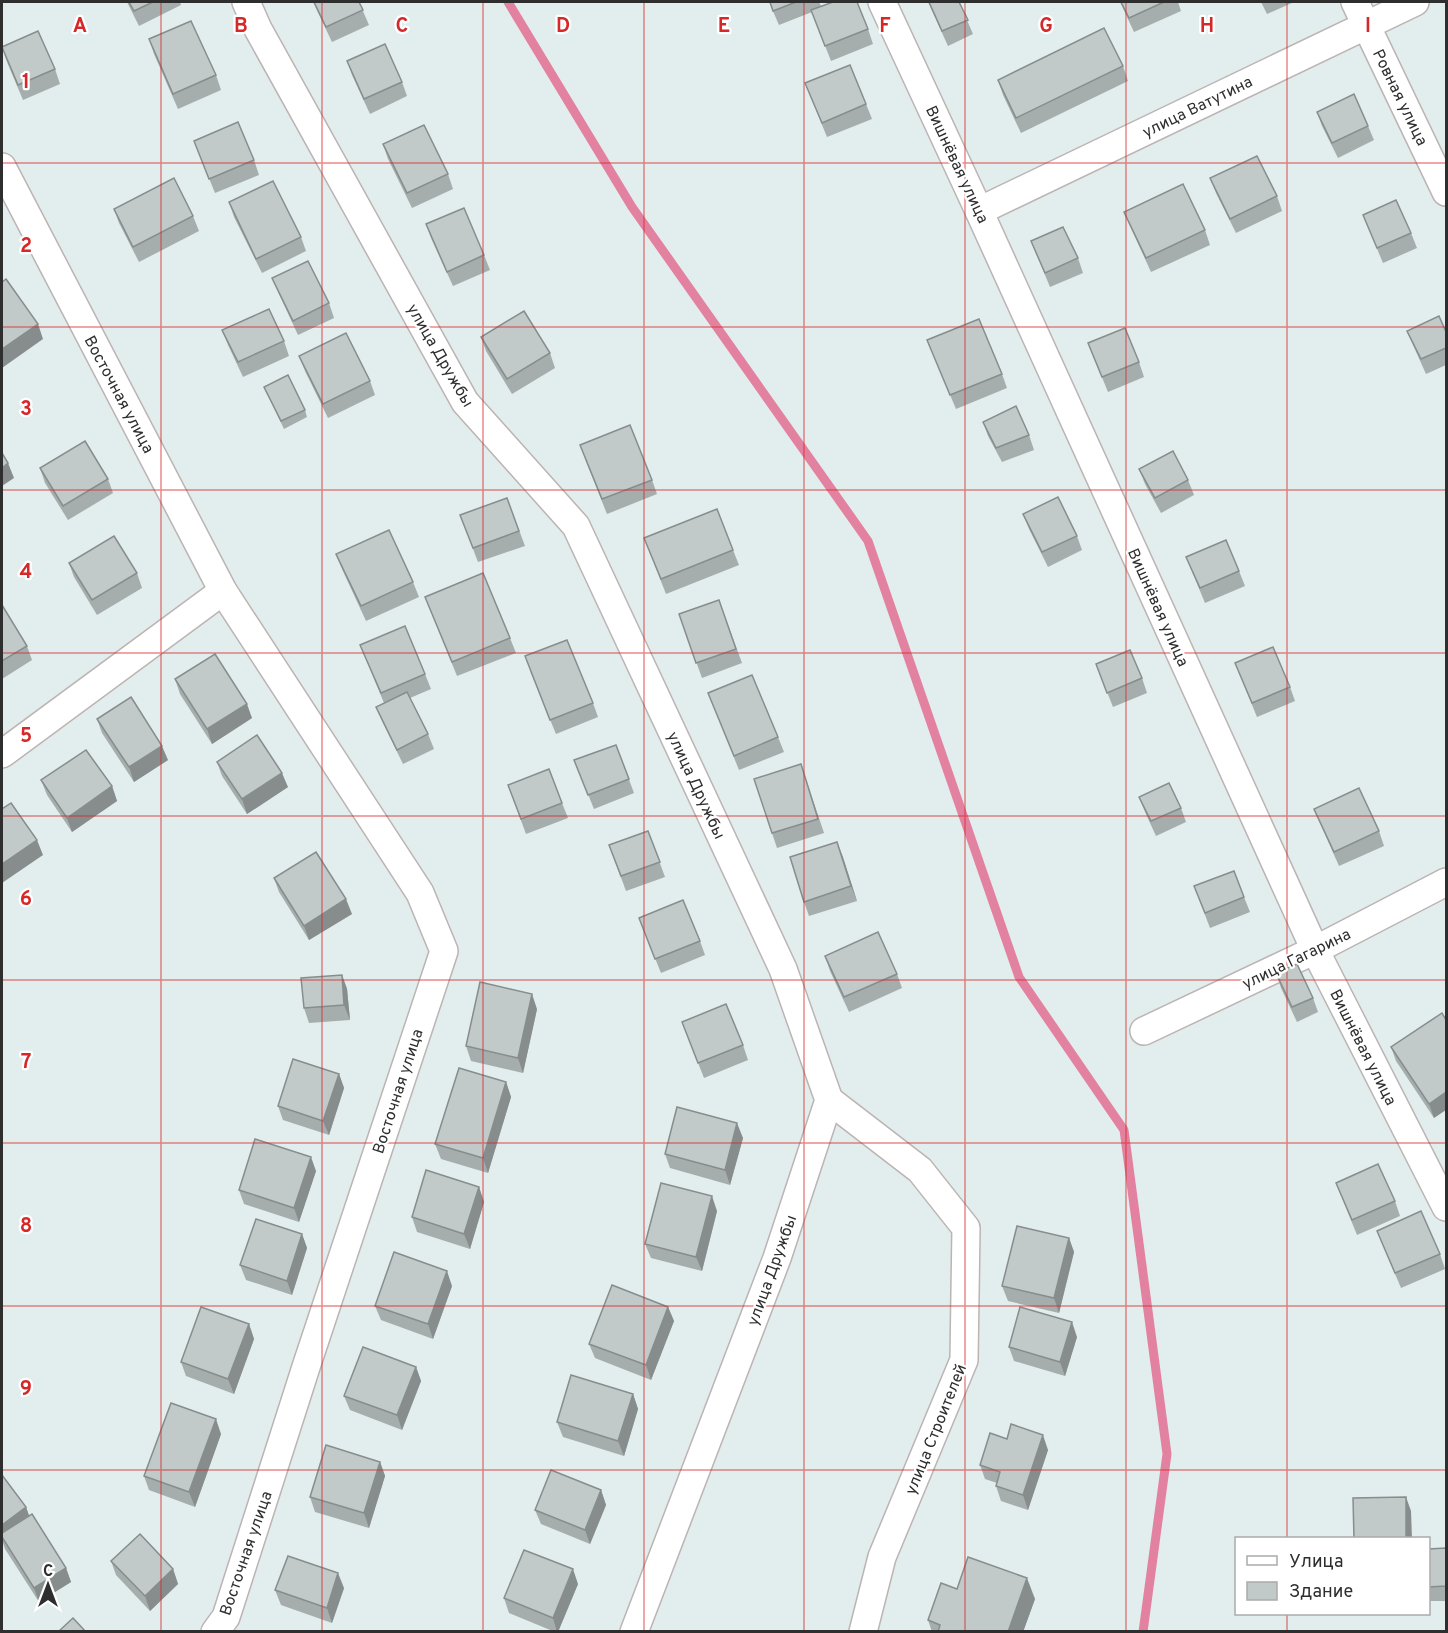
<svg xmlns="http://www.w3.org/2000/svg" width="1448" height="1633" font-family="Overpass,sans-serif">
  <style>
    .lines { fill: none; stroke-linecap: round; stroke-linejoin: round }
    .stream { stroke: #e381a1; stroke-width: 9 }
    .street-casing { stroke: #bcb4b2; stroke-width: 30 }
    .street { stroke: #fff; stroke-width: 27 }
    .wall { fill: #a6adad }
    .shaded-wall { fill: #878d8d }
    .building { fill: #c1c9c9; stroke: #878d8d; stroke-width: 1.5 }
    .grid { fill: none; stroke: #d62828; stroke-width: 1.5; stroke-opacity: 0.55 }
    .labels { text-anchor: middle; stroke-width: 4.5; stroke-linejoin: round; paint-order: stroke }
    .street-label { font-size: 16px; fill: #2e2e2e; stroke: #fff }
    .grid-label { font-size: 20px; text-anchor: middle; font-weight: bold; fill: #d62828; stroke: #fff; stroke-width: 4.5; stroke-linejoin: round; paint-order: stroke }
  </style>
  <rect width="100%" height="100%" fill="#e2eded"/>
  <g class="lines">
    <path class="stream" d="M508,2l124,205 236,334 151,436 105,153 43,324 -24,178"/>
    <g class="street-casing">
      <g id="street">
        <path d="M246,2l12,27 207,373 111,124 207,443 46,131 -52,158 -143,374"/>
        <path d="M882,2l97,209 336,739 131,257"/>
        <path d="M1355,2l91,190"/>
        <path d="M2,167l221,424 197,302 24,58 -138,416 -80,250 -11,15"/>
        <path d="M979,211l436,-209"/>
        <path d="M2,754l221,-163"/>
        <path d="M1144,1031l171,-81 131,-68"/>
        <path d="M829,1100l91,70 46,58 -2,132 -82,197 -19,75"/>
      </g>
    </g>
    <use href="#street" class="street"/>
  </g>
  <g class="wall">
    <path d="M127,2h53l1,3 -42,21z"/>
    <path d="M313,2h46l10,23 -37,17z"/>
    <path d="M769,2h50l2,4 47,23 5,15 -42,17 -19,-49 -33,13z"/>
    <path d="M928,2h31l14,32 -25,12z"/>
    <path d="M1120,2h58l3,9 -47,21z"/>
    <path d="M1261,2h33l-27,12z"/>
    <path d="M149,39l67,36 5,15 -43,19 -24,-55z"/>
    <path d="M2,48l53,21 5,15 -37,16 -16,-38z"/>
    <path d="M347,61l55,21 5,14 -37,18 -18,-39z"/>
    <path d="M1123,66l5,15 -107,52 -18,-38 -5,-15z"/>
    <path d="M805,83l61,21 6,15 -45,18z"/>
    <path d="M1317,112l51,14 6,14 -36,18 -16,-32z"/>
    <path d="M194,141l60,19 5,15 -44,18z"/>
    <path d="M383,144l65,30 5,15 -41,19 -24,-49z"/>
    <path d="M1210,178l67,18 5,15 -46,22 -20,-40z"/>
    <path d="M229,202l72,35 5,14 -44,22 -28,-56z"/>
    <path d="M114,209l79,7 6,15 -60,31 -20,-39z"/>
    <path d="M1124,212l81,18 5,15 -59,27 -21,-46z"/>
    <path d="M1363,215l48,18 6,15 -34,15z"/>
    <path d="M426,224l58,31 6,15 -37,16 -22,-48z"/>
    <path d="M1031,241l47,17 5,15 -33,14z"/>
    <path d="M272,278l57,25 5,15 -36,17 -20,-43z"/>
    <path d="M222,330l62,11 5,15 -46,21 -15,-32z"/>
    <path d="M1407,331l39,1v33l-20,9 -13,-29z"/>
    <path d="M481,337l69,16 5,15 -43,26 -26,-43z"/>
    <path d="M927,340l75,34 5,14 -51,21z"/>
    <path d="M1088,343l51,19 5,15 -36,15z"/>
    <path d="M299,356l71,25 5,14 -47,23 -23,-47z"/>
    <path d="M264,387l41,23 2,7 -23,12z"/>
    <path d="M983,422l46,13 5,15 -32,12 -14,-26z"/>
    <path d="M585,459l67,21 5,14 -50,20z"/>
    <path d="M40,468l68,11 5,14 -45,27 -23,-37z"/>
    <path d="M1139,469l49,11 6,15 -33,18 -16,-29z"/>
    <path d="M507,498l18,48 -47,16 -18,-47z"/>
    <path d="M1023,514l54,22 5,14 -34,17 -19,-38z"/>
    <path d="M644,538l89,12 6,15 -73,29z"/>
    <path d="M336,554l77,28 6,15 -53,24 -24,-52z"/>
    <path d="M1186,557l53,14 6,15 -40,17z"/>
    <path d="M69,563l68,10 5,15 -45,27 -23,-38z"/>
    <path d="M425,597l85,41 6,15 -59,23z"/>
    <path d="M719,600l23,63 -40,15 -23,-64z"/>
    <path d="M2,605l25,41 5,14 -30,19z"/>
    <path d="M360,645l65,29 6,15 -21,9 18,36 6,15 -31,15 -21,-43 -6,-14 8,-4z"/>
    <path d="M1235,663l55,24 5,14 -38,16z"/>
    <path d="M1096,664l46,14 5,15 -34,14z"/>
    <path d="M530,671l63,32 5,14 -42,17z"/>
    <path d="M175,679l77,39 -40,26 -32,-50z"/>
    <path d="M708,693l70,44 6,15 -45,18z"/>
    <path d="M97,719l71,41 -34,22 -32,-49z"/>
    <path d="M616,745l18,48 -40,16 -20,-49z"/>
    <path d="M217,762l71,25 -41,27 -25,-38z"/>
    <path d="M806,779l18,54 -47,15 -5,-15z"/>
    <path d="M41,780l71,6 5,15 -45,31 -25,-37z"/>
    <path d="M508,785l54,18 6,15 -42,16z"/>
    <path d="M1139,797l42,11 5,14 -30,14 -11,-24z"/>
    <path d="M1314,809l65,22 5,15 -45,20 -19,-43z"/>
    <path d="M648,831l17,46 -39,14 -17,-46z"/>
    <path d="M837,842l20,59 -48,15 -5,-14z"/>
    <path d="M274,878l78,36 -43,26 -30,-48z"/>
    <path d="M1194,886l50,11 6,15 -40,16z"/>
    <path d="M639,918l61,23 5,14 -44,18z"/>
    <path d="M825,956l72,18 5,14 -53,24 -19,-41z"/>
    <path d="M1276,973l37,25 5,14 -21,10 -16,-34z"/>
    <path d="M342,975l5,14 3,31 -41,3 -5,-15z"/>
    <path d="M537,1009l-14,64 -52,-12 -5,-15z"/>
    <path d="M1446,1020l-12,98 -38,-57 -5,-14z"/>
    <path d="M682,1022l61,23 5,15 -44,18z"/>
    <path d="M339,1074l5,14 -15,47 -46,-15 -5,-14z"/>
    <path d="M506,1082l5,15 -23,76 -47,-14 -6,-15z"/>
    <path d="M743,1138l-13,47 -60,-17 -5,-14z"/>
    <path d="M316,1171l-17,51 -55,-18 -5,-14z"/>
    <path d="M1336,1183l59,18 5,15 -43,19z"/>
    <path d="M479,1187l5,15 -14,47 -53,-17 -5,-15z"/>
    <path d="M717,1211l-15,60 -51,-13 -6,-14z"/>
    <path d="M1377,1231l63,23 5,15 -44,19z"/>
    <path d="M302,1234l5,14 -15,47 -46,-15 -6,-15z"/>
    <path d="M1069,1238l5,14 -15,61 -51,-12 -6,-15z"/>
    <path d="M452,1286l-19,53 -52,-19 -6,-14z"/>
    <path d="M668,1307l6,14 -23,59 -56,-22 -6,-14z"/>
    <path d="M249,1324l5,15 -20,55 -48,-18 -5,-14z"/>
    <path d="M1077,1337l-12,39 -51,-15 -5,-14z"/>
    <path d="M416,1367l5,14 -19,49 -52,-20 -6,-14z"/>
    <path d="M633,1394l5,15 -14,47 -61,-19 -6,-15z"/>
    <path d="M221,1434l-26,73 -46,-17 -5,-14z"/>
    <path d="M1007,1439l41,11 -20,60 -27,-9 -5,-15 1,-3 -12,-4 -5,-14z"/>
    <path d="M380,1462l5,14 -16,52 -54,-16 -5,-15z"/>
    <path d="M2,1475l24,32 3,9 37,52 5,14 -32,20 -34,-53 -2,-6 -1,1z"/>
    <path d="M601,1490l5,15 -16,39 -49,-20 -6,-14z"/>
    <path d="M1446,1548v53h-18v-52z"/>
    <path d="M111,1561l62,8 5,15 -28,27 -34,-36z"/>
    <path d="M578,1584l-20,48h-3l-46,-19 -5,-15z"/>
    <path d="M344,1588l-12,35 -51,-18 -6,-15z"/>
    <path d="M957,1589l78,10 -12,33h-91l-4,-12z"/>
  </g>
  <g class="shaded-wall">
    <path d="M38,324l5,15 -41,29v-19z"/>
    <path d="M8,463l6,15 -12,8v-18z"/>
    <path d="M247,704l5,14 -40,26 -5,-15z"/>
    <path d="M162,746l6,14 -34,22 -5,-15z"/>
    <path d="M282,773l6,14 -41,27 -5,-15z"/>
    <path d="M112,786l5,15 -45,31 -5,-14z"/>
    <path d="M37,840l6,15 -41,28v-19z"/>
    <path d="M837,842l6,15 14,44 -6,-15z"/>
    <path d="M346,899l6,15 -43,26 -5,-14z"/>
    <path d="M342,975l5,14 3,31 -6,-15z"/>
    <path d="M532,994l5,15 -14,64 -5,-15z"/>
    <path d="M339,1074l5,14 -15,47 -6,-14z"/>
    <path d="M506,1082l5,15 -23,76 -5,-15z"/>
    <path d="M1446,1092v18l-12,8 -5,-14z"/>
    <path d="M737,1123l6,15 -13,47 -5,-15z"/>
    <path d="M311,1157l5,14 -17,51 -5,-14z"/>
    <path d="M479,1187l5,15 -14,47 -6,-15z"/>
    <path d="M712,1196l5,15 -15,60 -6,-14z"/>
    <path d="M302,1234l5,14 -15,47 -5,-14z"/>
    <path d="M1069,1238l5,14 -15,61 -5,-15z"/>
    <path d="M447,1271l5,15 -19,53 -5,-15z"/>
    <path d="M668,1307l6,14 -23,59 -5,-15z"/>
    <path d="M1072,1322l5,15 -12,39 -5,-14z"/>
    <path d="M249,1324l5,15 -20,55 -6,-15z"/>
    <path d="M416,1367l5,14 -19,49 -5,-15z"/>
    <path d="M633,1394l5,15 -14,47 -6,-15z"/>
    <path d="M216,1419l5,15 -26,73 -6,-15z"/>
    <path d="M1043,1435l5,15 -20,60 -5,-15z"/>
    <path d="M380,1462l5,14 -16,52 -5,-15z"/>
    <path d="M601,1490l5,15 -16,39 -5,-14z"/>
    <path d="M1406,1497l5,14 1,28h-6z"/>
    <path d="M26,1507l5,14 -29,16v-12z"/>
    <path d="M66,1568l5,14 -32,20 -5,-14z"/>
    <path d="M173,1569l5,15 -28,27 -5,-15z"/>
    <path d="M573,1569l5,15 -20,48h-1l-4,-14z"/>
    <path d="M338,1573l6,15 -12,35 -5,-15z"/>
    <path d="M1027,1578l8,21 -12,33h-15z"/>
  </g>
  <g class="building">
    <path d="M129,2h24l-19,9z"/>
    <path d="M314,2h45l4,8 -37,17z"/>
    <path d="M770,2h26l-23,9z"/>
    <path d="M833,2h24l11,27 -43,17 -14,-36z"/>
    <path d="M929,2h30l9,18 -26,11z"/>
    <path d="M1121,2h43l-35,16z"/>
    <path d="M191,21l25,54 -43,19 -24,-55z"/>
    <path d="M1104,28l19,38 -107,52 -18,-38z"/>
    <path d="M38,31l17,38 -37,16 -16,-38z"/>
    <path d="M385,44l17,38 -38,17 -17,-38z"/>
    <path d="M850,65l16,39 -44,19 -17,-40z"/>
    <path d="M1354,94l14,32 -36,17 -15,-31z"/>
    <path d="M238,122l16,38 -45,19 -15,-38z"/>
    <path d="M424,125l24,49 -41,19 -24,-49z"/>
    <path d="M1257,156l20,40 -47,23 -20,-41z"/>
    <path d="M174,178l19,38 -60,31 -19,-38z"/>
    <path d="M273,181l28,56 -45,22 -27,-57z"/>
    <path d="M1183,184l22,46 -59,28 -22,-46z"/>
    <path d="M1396,200l15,33 -34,15 -14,-33z"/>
    <path d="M464,208l20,47 -37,17 -21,-48z"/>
    <path d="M1063,227l15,31 -33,15 -14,-32z"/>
    <path d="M308,261l21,42 -36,18 -21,-43z"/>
    <path d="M6,279l32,45 -36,25v-67z"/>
    <path d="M269,309l15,32 -46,21 -16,-32z"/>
    <path d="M524,311l26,42 -43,26 -26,-42z"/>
    <path d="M1439,316l7,16v16l-25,11 -14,-28z"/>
    <path d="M979,319l23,55 -52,21 -23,-55z"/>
    <path d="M1125,328l14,34 -37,15 -14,-34z"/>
    <path d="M346,333l24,48 -47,23 -24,-48z"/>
    <path d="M288,375l17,35 -24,11 -17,-34z"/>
    <path d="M1016,406l13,29 -33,13 -13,-26z"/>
    <path d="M630,425l22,55 -50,19 -22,-54z"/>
    <path d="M85,441l23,38 -45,27 -23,-38z"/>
    <path d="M1173,451l15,29 -33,18 -16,-29z"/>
    <path d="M2,453l6,10 -6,5z"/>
    <path d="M1058,497l19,39 -35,16 -19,-38z"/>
    <path d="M507,498l12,33 -46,17 -13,-33z"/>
    <path d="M717,509l16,41 -72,29 -17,-41z"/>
    <path d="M389,530l24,52 -52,24 -25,-52z"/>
    <path d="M114,536l23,37 -45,27 -23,-37z"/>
    <path d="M1226,540l13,31 -39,17 -14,-31z"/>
    <path d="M483,573l27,65 -58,24 -27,-65z"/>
    <path d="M719,600l17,49 -40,14 -17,-49z"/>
    <path d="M2,605l25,41 -25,15z"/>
    <path d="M405,626l20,48 -44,19 -21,-48z"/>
    <path d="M567,640l26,63 -43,17 -25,-64z"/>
    <path d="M1273,647l17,40 -38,16 -17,-40z"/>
    <path d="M1130,650l12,28 -35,15 -11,-29z"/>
    <path d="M215,654l32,50 -40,25 -32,-50z"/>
    <path d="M752,675l26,62 -44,19 -26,-63z"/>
    <path d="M407,692l21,42 -31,16 -21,-43z"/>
    <path d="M131,697l31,49 -33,21 -32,-48z"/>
    <path d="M257,735l25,38 -40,26 -25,-37z"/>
    <path d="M616,745l13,34 -41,16 -14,-35z"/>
    <path d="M86,750l26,36 -45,32 -26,-38z"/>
    <path d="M801,764l17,55 -46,14 -18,-54z"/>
    <path d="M549,769l13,34 -41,16 -13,-34z"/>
    <path d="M1169,783l12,25 -30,13 -12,-24z"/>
    <path d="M1359,788l20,43 -45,21 -20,-43z"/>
    <path d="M11,803l26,37 -35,24v-55z"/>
    <path d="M648,831l12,31 -39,14 -12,-31z"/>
    <path d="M837,842l14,44 -47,16 -14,-45z"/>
    <path d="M316,852l30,47 -42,27 -30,-48z"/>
    <path d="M1234,871l10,26 -39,16 -11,-27z"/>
    <path d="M683,900l17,41 -45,18 -16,-41z"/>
    <path d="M878,932l19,42 -53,23 -19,-41z"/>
    <path d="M1297,964l16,34 -21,9 -16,-34z"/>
    <path d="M342,975l2,30 -40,3 -3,-30z"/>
    <path d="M480,982l52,12 -14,64 -52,-12z"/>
    <path d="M726,1004l17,41 -45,18 -16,-41z"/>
    <path d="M1442,1013l4,7v72l-17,12 -38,-57z"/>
    <path d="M293,1059l46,15 -16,47 -45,-15z"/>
    <path d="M459,1068l47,14 -23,76 -48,-14z"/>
    <path d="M677,1107l60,16 -12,47 -60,-16z"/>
    <path d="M255,1139l56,18 -17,51 -55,-18z"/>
    <path d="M1378,1164l17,37 -43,19 -16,-37z"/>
    <path d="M426,1170l53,17 -15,47 -52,-17z"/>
    <path d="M661,1183l51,13 -16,61 -51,-13z"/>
    <path d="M1421,1211l19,43 -45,19 -18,-42z"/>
    <path d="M256,1219l46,15 -15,47 -47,-16z"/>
    <path d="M1017,1226l52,12 -15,60 -52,-12z"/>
    <path d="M394,1252l53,19 -19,53 -53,-18z"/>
    <path d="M612,1285l56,22 -22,58 -57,-21z"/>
    <path d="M201,1307l48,17 -21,55 -47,-17z"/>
    <path d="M1020,1307l52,15 -12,40 -51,-15z"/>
    <path d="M363,1347l53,20 -19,48 -53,-19z"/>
    <path d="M571,1375l62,19 -15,47 -61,-19z"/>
    <path d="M171,1403l45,16 -27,73 -45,-16z"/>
    <path d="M1011,1424l32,11 -20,60 -27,-9 4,-14 -20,-7 10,-32 17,6z"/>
    <path d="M326,1445l54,17 -16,51 -54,-16z"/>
    <path d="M551,1470l50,20 -16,40 -50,-20z"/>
    <path d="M2,1475l24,32 -24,18z"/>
    <path d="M1406,1497v42h-52l-1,-41z"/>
    <path d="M32,1514l34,54 -32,20 -32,-51v-4z"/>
    <path d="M140,1534l33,35 -28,27 -34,-35z"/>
    <path d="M1446,1548v38l-18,1v-38z"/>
    <path d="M524,1550l49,19 -20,49 -49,-20z"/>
    <path d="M288,1556l50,17 -11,35 -52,-18z"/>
    <path d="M968,1557l59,21 -19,54h-70l2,-7 -12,-5 13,-37 16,6z"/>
    <path d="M73,1618l13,14h-28z"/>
  </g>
  <path class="grid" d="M161,2v1630M322,2v1630M483,2v1630M644,2v1630M804,2v1630M965,2v1630M1126,2v1630M1287,2v1536M2,163h1444M2,327h1444M2,490h1444M2,653h1444M2,816h1444M2,980h1444M2,1143h1444M2,1306h1444M2,1470h1444M1287,1614v18"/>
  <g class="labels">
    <g class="street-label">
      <text transform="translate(1401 97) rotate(64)" y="6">Ровная улица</text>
      <text transform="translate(1197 106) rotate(-26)" y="6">улица Ватутина</text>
      <text transform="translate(958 164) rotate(65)" y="6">Вишнёвая улица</text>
      <text transform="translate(441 355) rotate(60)" y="6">улица Дружбы</text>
      <text transform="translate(120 394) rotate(62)" y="6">Восточная улица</text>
      <text transform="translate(1159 607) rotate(66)" y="6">Вишнёвая улица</text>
      <text transform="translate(697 785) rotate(65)" y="6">улица Дружбы</text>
      <text transform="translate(1296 958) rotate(-26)" y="6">улица Гагарина</text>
      <text transform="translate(1364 1047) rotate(63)" y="6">Вишнёвая улица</text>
      <text transform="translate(397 1091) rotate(-72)" y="6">Восточная улица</text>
      <text transform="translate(771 1270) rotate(-70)" y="6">улица Дружбы</text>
      <text transform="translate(935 1429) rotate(-68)" y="6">улица Строителей</text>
      <text transform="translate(245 1553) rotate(-71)" y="6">Восточная улица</text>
    </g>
  </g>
  <g class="grid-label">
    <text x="80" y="32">A</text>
    <text x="241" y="32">B</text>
    <text x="402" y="32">C</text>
    <text x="563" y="32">D</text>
    <text x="724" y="32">E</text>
    <text x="885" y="32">F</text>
    <text x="1046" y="32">G</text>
    <text x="1207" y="32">H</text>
    <text x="1368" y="32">I</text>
    <text x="26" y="88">1</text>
    <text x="26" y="252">2</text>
    <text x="26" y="415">3</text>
    <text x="26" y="578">4</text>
    <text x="26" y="742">5</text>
    <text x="26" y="905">6</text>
    <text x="26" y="1068">7</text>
    <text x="26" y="1232">8</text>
    <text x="26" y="1395">9</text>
  </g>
  <rect width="1448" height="1633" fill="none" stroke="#2e2e2e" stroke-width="6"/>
  <rect x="1235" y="1537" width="195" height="78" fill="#ffffff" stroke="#ababab" stroke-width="1.5"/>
  <rect x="1247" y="1556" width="30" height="9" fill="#ffffff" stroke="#ababab" stroke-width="1.5"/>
  <text x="1289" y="1567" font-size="18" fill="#2e2e2e">Улица</text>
  <rect x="1247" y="1582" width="30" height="18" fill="#c1c9c9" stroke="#ababab" stroke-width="1.5"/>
  <text x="1289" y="1597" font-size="18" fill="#2e2e2e">Здание</text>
  <g transform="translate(48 1585)" stroke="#ffffff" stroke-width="4.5" paint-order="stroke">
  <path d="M0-4.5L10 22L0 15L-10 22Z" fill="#2e2e2e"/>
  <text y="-9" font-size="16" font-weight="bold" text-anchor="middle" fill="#2e2e2e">С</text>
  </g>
</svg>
